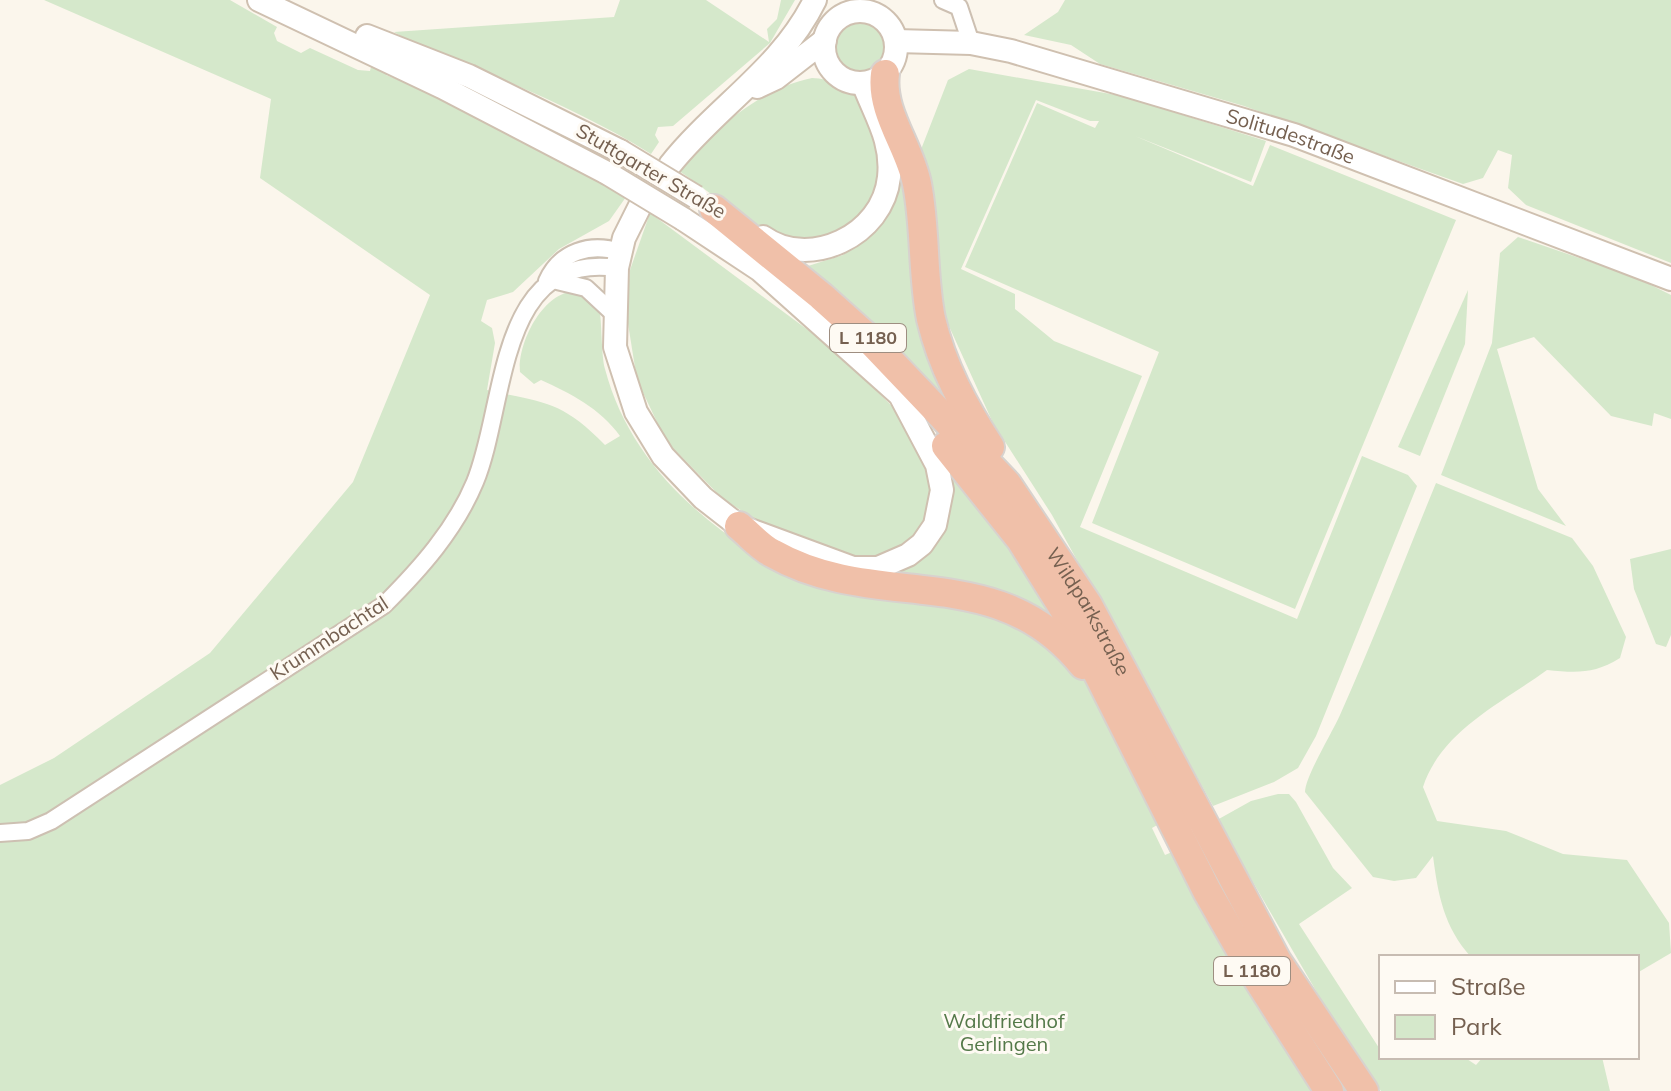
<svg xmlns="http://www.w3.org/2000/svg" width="1671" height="1091" font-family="Mulish,sans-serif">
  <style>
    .green { fill: #d5e8cb }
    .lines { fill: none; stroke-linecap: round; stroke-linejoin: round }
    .street-casing { stroke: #cdc0b2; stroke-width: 20 }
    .secondary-casing { stroke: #cfc0b0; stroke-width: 26 }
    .highway-casing { stroke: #d8d2ce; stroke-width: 32 }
    .street { stroke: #fff; stroke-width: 16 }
    .secondary { stroke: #fff; stroke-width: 22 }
    .highway { stroke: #f0c0a9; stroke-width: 28 }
    .secondary-bridge-casing { stroke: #cfc0b0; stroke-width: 26; stroke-linecap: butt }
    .secondary-bridge { stroke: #fff; stroke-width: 22 }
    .labels { text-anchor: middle; stroke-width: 6; stroke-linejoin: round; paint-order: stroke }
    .shield { fill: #fefaf3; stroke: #9e8e81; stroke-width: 2 }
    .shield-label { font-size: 18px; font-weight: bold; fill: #756050 }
    .street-label { font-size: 20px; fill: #756050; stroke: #fefaf3 }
    .park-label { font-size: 20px; fill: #547949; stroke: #fefaf3 }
  </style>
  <rect width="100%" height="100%" fill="#fbf6ec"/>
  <g class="green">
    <path d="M44,0h186l47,27 -3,6 3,8 24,12 9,-5 48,22 12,1 1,-4 24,8h-9l52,21 188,101 -17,24 -50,28 -46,43 -26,8 -6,21 11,7 3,15 -8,47c58,13 74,10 118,55l15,-9c-19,-27 -50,-43 -79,-56l-7,4 -14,-12c-3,-30 26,-87 61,-80 5,5 14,11 18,17 3,7 2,46 6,60 21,80 78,138 146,182l265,69 61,52 10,13 72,139 -7,4 13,27 7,-3 141,239h-1313v-306l54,-27 156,-105 143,-171 77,-187 -170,-117 11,-79z"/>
    <path d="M620,0h86l63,42 -2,-13 10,-10 4,-19h14l-25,43 -97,83 -15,1 -3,8 4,7 -8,12c-55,-35 -126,-65 -185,-91 -22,-10 -50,-17 -72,-31l220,-15z"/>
    <path d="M1065,0h606v263l-145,-58 -18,-17 4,-33 -14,-5 -15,28 -20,6 -219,-78 -144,-42 -29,-19 -47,-10 34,-23z"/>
    <circle cx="860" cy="48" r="26"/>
    <path d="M969,69l153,27 144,45 -15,41 -116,-46 118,50 17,-41 186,75 -161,389 -203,-86 67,-171 -194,-85 72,-164 58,25 4,-7h-9l-54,-21 -75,169 54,25v15l39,32 88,35 -62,151 217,92 65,-163 46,19 9,11 -101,250 -18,32 -24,14 -61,24 -161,-291 -59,-92 -50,-110 -23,-161 28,-72z"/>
    <path d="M812,78c17,0 50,13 58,30 3,8 3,21 5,30 1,9 5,20 5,30 -2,52 -54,80 -100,68 -29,-7 -75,-49 -101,-65 31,-40 82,-83 133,-93z"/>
    <path d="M897,144l44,243 -4,3 -140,-131 11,7 35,-11 31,-23 9,-11 15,-32z"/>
    <path d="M650,213l185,137 62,61 31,50 6,45 -21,37 -47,18 -81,-22 -63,-41 -56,-57 -29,-61 -11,-69 4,-41z"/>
    <path d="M1518,237l117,40 36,18v124l-17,-6 -2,13 -41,-10 -77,-79 -37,12 41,140 28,37 -125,-51 51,-132 8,-90z"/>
    <path d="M1468,290l-3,54 -45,112 -22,-9z"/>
    <path d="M946,468l46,50 69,106 -180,-51 26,-8z"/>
    <path d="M1436,483l136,55 21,28 33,71 -6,21c-26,16 -43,15 -73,12 -45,33 -106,61 -124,117l14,34 69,10 57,23 64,6 42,63 2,30 -34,20v-16h-166c-27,-30 -33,-62 -38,-101l-17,22 -22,3 -21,-4 -68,-85c0,-15 27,-59 35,-77 34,-76 64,-154 96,-232z"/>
    <path d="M1671,549v86l-5,12 -10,-3 -22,-55 -4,-30z"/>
    <path d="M1278,794h11l7,8 37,66 19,20 -53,36 82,127v6h83l12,8 7,-8h119l8,34h-229l-33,-45 -131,-226 34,-19z"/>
  </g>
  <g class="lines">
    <g class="street-casing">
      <g id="street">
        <path d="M943,0l16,7 12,36"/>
        <path d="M547,281c13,-29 43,-39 73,-29"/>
        <path d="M557,281l29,7 28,26"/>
        <path d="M0,833l28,-2 23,-10 333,-216c36,-36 71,-75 91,-123 32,-77 21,-231 142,-214"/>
      </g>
    </g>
    <g class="secondary-casing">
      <g id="secondary">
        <path d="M259,0l183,87 165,86"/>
        <circle cx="860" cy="47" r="36"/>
        <path d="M367,36l102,40 151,75"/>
        <path id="s1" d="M896,41l75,2 40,8 283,84 377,144"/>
        <path d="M757,87l19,-9 49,-38"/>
        <path d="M670,165c46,-58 112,-97 145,-165"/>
        <path d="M640,206l-16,32 -7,30 -2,79 21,65 27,44 40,42 36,28 114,42h25l30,-13 14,-11 13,-19 7,-35 -5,-25 -37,-70 -140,-125 -77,-51"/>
        <path d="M763,237c46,33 120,-1 126,-60 4,-36 -14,-62 -26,-94"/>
      </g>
    </g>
    <g class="highway-casing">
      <g id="highway">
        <path d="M885,74c-5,38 25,73 32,110 9,45 5,91 14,135 11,47 33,88 59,128"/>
        <path id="s2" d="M714,209l107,87 48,43 138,145 81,121 189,356 87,130"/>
        <path d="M946,446l75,94 51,82 135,269 48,84 74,116"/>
        <path d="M739,526c11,9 21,21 33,27 107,61 224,4 311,112"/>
      </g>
    </g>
    <use href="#street" class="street"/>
    <use href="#secondary" class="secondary"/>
    <use href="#highway" class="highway"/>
    <g class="secondary-bridge-casing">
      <g id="secondary-bridge">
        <path d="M620,151l76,46"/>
        <path d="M607,173l76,46"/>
      </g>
    </g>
    <use href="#secondary-bridge" class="secondary-bridge"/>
  </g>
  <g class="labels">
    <g class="shield">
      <rect x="830" y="324" width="76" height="28" rx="6"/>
      <rect x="1214" y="957" width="76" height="28" rx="6"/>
    </g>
    <g class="shield-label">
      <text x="868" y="344">L 1180</text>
      <text x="1252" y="977">L 1180</text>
    </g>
    <g class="street-label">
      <text dy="7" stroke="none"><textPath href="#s1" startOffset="408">Solitudestraße</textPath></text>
      <text transform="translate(651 171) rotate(30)" y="7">Stuttgarter Straße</text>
      <text dy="7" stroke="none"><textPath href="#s2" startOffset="554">Wildparkstraße</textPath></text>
      <text transform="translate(329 638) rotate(-33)" y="7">Krummbachtal</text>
    </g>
    <g class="park-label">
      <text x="1004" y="1028">Waldfriedhof<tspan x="1004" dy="23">Gerlingen</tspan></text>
    </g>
  </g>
  <rect x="1379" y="955" width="260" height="104" fill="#fefaf3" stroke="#c7bcb2" stroke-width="2"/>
  <rect x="1395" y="981" width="40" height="12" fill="#ffffff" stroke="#c7bcb2" stroke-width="2"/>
  <text x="1451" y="995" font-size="24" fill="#756050">Straße</text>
  <rect x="1395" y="1015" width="40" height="24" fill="#d5e8cb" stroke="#c7bcb2" stroke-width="2"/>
  <text x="1451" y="1035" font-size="24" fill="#756050">Park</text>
</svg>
